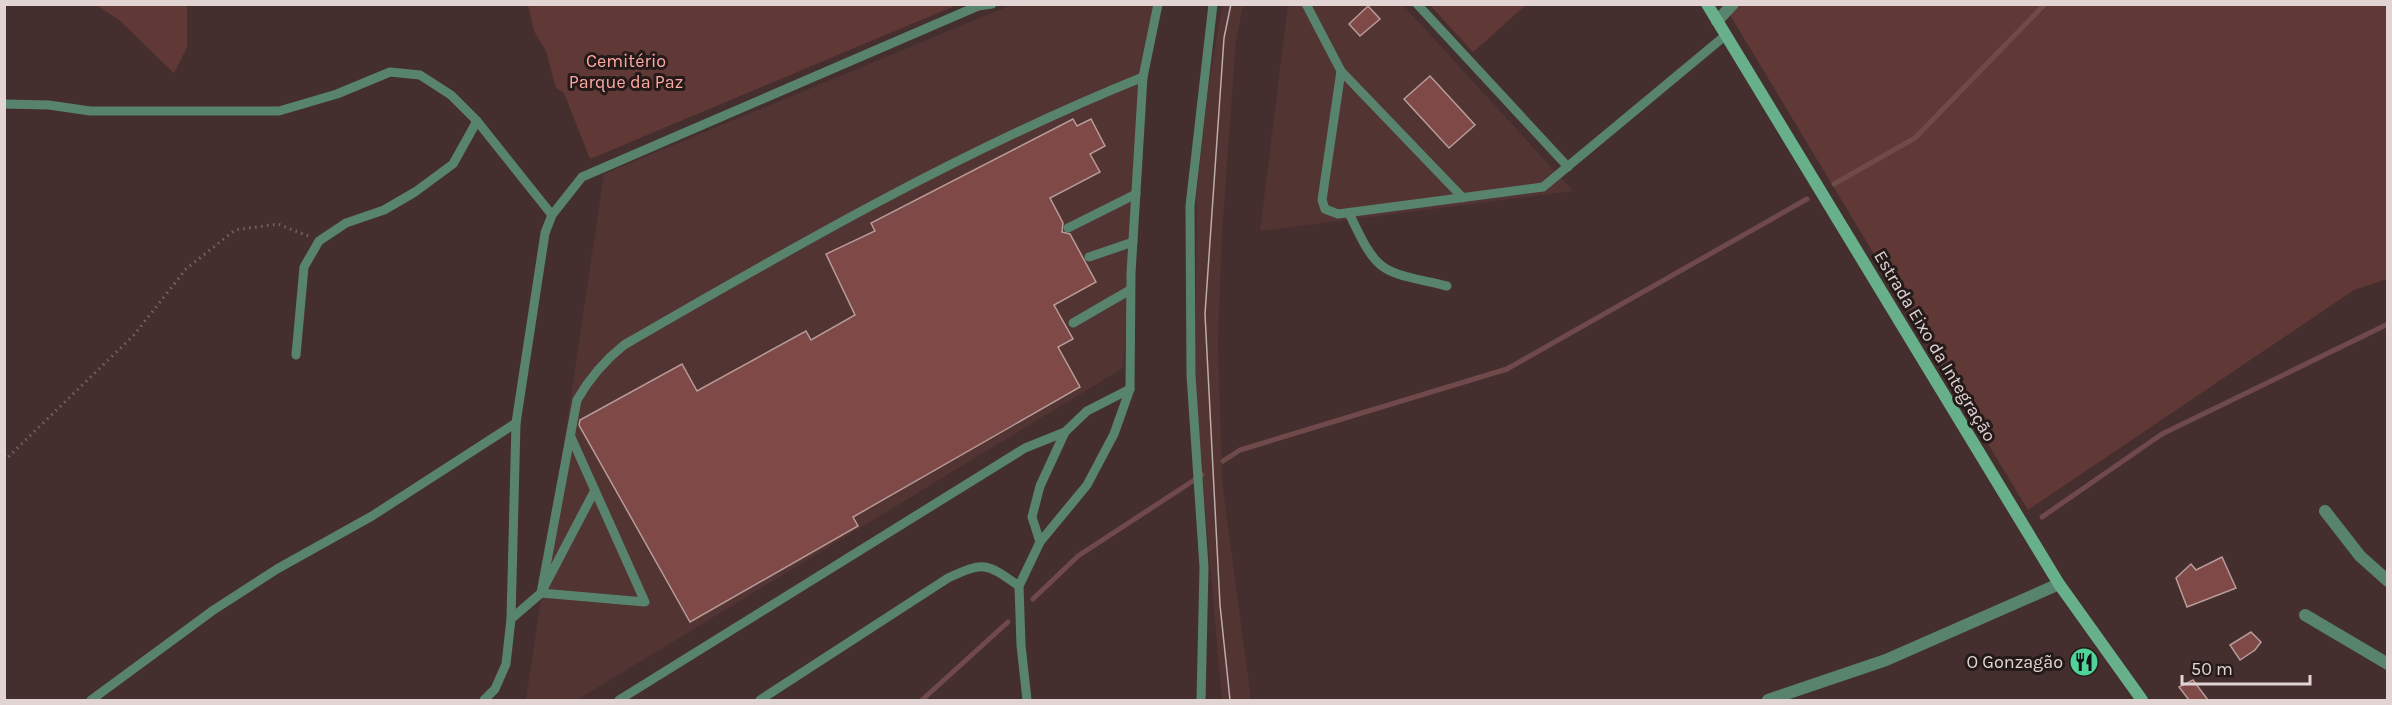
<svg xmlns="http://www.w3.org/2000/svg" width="2392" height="705" font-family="Karla,sans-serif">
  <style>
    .built { fill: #523433 }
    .green { fill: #603836 }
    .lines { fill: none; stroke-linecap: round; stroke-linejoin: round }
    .stream { stroke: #704a4a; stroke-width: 5 }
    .building { fill: #7f4947; stroke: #b79c9a; stroke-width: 1.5 }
    .path { stroke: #776463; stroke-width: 3; stroke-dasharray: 1.5 4.5; stroke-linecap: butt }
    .service { stroke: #58846d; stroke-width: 9 }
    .minor { stroke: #58846d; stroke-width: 12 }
    .secondary { stroke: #68b08b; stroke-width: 12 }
    .tram { stroke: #bdadac; stroke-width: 1.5 }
    .labels { text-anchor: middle; stroke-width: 6; stroke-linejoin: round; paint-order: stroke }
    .park-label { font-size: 18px; fill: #ffa8a2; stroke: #241a19 }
    .street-label { font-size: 18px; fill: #e2d4d3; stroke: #241a19 }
    .poi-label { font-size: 18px; fill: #e2d4d3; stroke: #241a19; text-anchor: end }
  </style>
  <rect width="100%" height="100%" fill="#452f2e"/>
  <g class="built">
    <path d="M1011,5h142l-30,363 -546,332h-51l78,-526z"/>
    <path d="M1222,5h21l-7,35 -14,193 -4,109 4,139 29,219h-29l-24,-272 -3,-58 2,-181 11,-99z"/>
    <path d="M1288,5h115l170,186 -313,40z"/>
  </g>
  <g class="green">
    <path d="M96,5h91v42l-13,26 -56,-54z"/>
    <path d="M528,5h429l-367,154 -26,-66 -8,-5 -10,-37 -12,-20z"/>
    <path d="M1430,5h96l-53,47z"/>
    <path d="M1724,5h663v274l-33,11 -326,220z"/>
  </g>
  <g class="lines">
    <g class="stream">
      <path d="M1834,184l81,-46 130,-134"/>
      <path d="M1223,461l17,-11 267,-81 300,-170"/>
      <path d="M2042,517l120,-83 226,-110"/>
      <path d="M1033,599l45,-43 124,-81"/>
      <path d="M922,700l86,-78"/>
    </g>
  </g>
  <g class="building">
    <path d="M1368,6l12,13 -20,17 -11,-12z"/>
    <path d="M1430,76l45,49 -26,23 -45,-49z"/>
    <path d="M1073,119l4,7 14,-7 14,27 -15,8 10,18 -50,26 13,25 -1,9 8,2 26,48 -42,23 19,34 -15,8 22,40 -227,130 5,9 -168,96 -111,-197 1,-5 102,-56 15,27 109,-60 5,9 44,-25 -29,-61 49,-23 -4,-8z"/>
    <path d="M2222,557l14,31 -49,19 -11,-29 15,-14 5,6z"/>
    <path d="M2251,632l10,10 -6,8 -15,10 -10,-15z"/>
    <path d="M2193,680l15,20h-19l-10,-13z"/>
  </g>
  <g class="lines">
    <path class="path" d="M4,461l130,-126 52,-66 49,-39 43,-6 30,12"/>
    <g class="service">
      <path d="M1306,4l35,67"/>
      <path d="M1417,4l151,163"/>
      <path d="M4,104l45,1 41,6h189l58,-17 53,-22 30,3 31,20 26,26 75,94"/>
      <path d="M1463,198l-122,-127 -19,129 3,9 13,5 205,-27 183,-152"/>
      <path d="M1349,213c30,64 31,57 98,73"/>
      <path d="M1068,228l68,-34"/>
      <path d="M1089,257l44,-15"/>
      <path d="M1073,323l57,-33"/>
      <path d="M296,355l8,-88 15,-26 27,-18 38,-13 31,-18 38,-28 24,-43"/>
      <path d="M571,437l74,165 -104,-9 54,-103"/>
      <path d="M1040,542l-8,-25 8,-31 25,-54 22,-21 43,-22"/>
      <path d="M511,619l30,-26 36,-193c13,-23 27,-39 47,-55 169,-98 338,-195 519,-268"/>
      <path d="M91,700l121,-89 65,-42 95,-53 144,-93"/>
      <path d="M484,700l11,-11 11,-25 5,-45 5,-196 29,-190 7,-18 30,-38 396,-171 14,-2"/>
      <path d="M619,700l406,-252 40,-16"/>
      <path d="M760,700l188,-122c37,-17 38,-15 71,8"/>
      <path d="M1027,700l-6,-55 -2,-59 21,-44 47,-57 27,-51 16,-45 1,-116 12,-196 15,-73"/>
      <path d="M1201,700l3,-133 -13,-192 -1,-169 23,-202"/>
    </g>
    <g class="minor">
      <path d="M1717,21l16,-17"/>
      <path d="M2325,511l35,45 28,25"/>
      <path d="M2305,615l83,49"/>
      <path d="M1768,700l118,-40 173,-76"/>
    </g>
    <path class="secondary" d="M1707,4l352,580 83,116"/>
    <path class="tram" d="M1230,700l-10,-95 -15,-291 19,-276 7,-34"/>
  </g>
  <defs>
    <g id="restaurant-disc" transform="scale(1.5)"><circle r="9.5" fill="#50d398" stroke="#241a19"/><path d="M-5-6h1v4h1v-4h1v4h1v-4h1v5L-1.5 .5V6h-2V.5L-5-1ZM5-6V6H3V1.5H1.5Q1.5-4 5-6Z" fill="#111"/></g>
  </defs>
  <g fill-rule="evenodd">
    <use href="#restaurant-disc" x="2084" y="662"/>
  </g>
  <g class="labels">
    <g class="park-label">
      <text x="626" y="67">Cemitério<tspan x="626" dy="21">Parque da Paz</tspan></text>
    </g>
    <g class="street-label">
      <text transform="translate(1935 346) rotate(59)" y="6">Estrada Eixo da Integração</text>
    </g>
    <g class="poi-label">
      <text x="2063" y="668">O Gonzagão</text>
    </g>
  </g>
  <rect width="2392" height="705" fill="none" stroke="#e2d4d3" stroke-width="12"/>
  <path d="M2182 675v9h128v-9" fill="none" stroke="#e2d4d3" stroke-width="3"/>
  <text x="2191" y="675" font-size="18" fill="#e2d4d3" stroke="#241a19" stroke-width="4.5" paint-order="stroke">50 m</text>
</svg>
